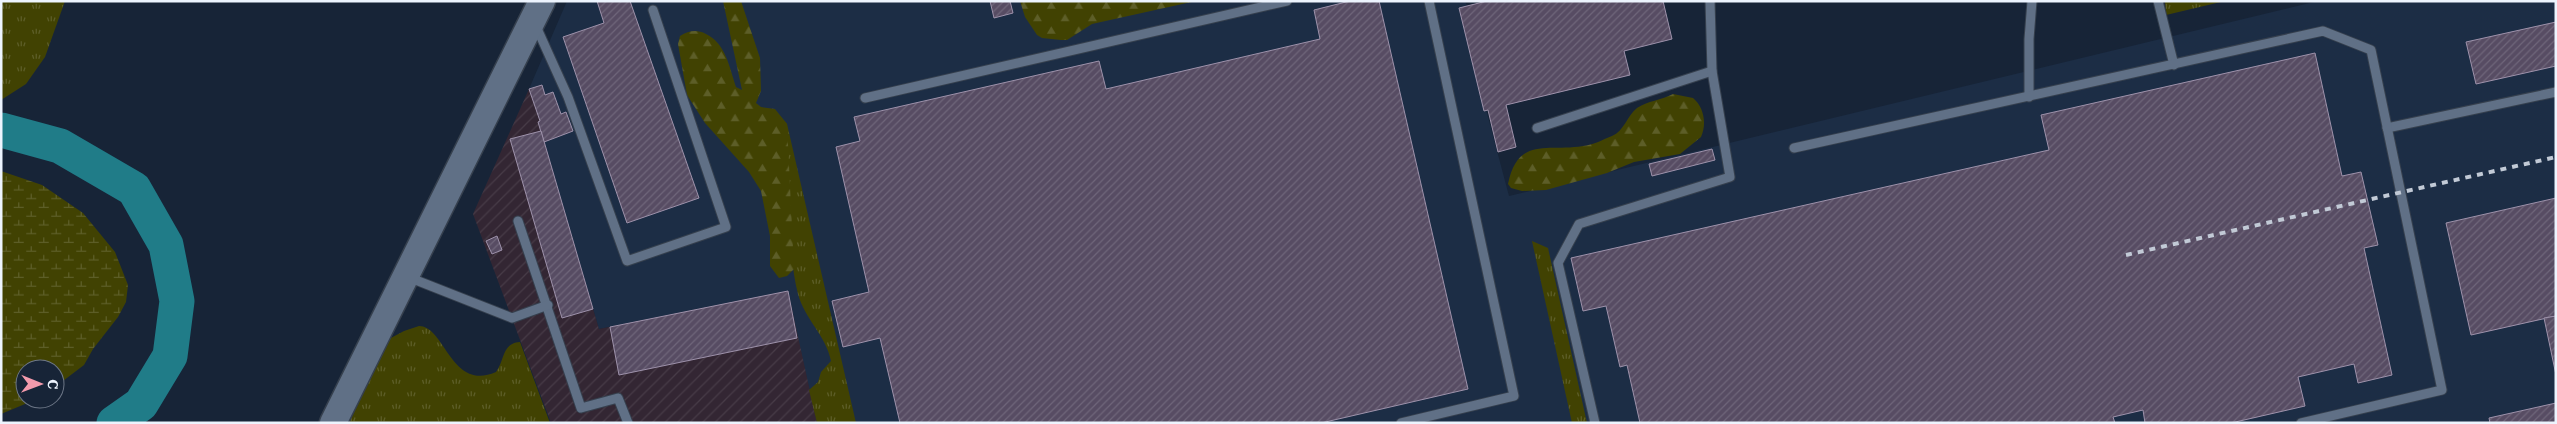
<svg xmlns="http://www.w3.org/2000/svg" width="2557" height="424" font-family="'Roboto Serif',serif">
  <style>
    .built { fill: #1c2d45 }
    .industrial { fill: url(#industrial-furrows) }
    .grass { fill: url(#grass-tufts) }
    .forest { fill: url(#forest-firs) }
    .wetland { fill: url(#wetland-marsh) }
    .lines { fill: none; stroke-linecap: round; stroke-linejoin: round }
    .river { stroke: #207c88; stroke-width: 35 }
    .building { fill: url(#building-hatch); stroke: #9e92ab }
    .lane-casing { stroke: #36404e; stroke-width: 11 }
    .secondary-casing { stroke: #36404e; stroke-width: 29 }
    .lane { stroke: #607086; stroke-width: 9 }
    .secondary { stroke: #607086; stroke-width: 26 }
    .rail { stroke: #c2cad6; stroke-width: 4; stroke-dasharray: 6 6; stroke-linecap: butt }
  </style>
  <defs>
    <pattern id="industrial-furrows" width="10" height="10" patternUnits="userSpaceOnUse" patternTransform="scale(1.25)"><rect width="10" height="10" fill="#332633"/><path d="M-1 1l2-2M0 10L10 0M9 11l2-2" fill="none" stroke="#473b47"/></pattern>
    <pattern id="grass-tufts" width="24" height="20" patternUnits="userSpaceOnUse" patternTransform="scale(1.25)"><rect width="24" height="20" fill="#414202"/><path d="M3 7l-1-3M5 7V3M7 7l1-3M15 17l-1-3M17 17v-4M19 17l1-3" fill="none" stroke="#5d5e28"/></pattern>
    <pattern id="forest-firs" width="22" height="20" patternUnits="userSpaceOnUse" patternTransform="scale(1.25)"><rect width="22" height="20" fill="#414202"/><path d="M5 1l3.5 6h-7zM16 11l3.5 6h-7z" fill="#5d5e28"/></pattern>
    <pattern id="wetland-marsh" width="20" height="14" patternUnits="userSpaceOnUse" patternTransform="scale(1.25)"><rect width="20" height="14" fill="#414202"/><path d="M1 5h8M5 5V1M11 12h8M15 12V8" fill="none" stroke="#5d5e28"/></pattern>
    <pattern id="building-hatch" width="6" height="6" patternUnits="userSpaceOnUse" patternTransform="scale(1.25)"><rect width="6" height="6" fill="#574c63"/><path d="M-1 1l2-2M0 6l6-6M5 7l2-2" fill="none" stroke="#6f667a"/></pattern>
  </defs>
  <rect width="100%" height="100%" fill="#172437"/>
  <path class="built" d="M567,1h898l2,5 -8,2 50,188 809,-195h238v422h-1739l-30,-132 -188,38 -70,-240z"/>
  <path class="industrial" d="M529,89l11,32 -2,1 61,207 189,-38 29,132h-266l-78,-209z"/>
  <g class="grass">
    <path d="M1,1h64l-20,56 -19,27 -25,16z"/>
    <path d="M2165,1h60l-59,14z"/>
    <path d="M780,116l7,8 69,299h-39l-8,-33 9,-8 3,-10 10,-11c-5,-26 -26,-41 -33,-67 -6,-23 -7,-48 -9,-72 -3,-35 -6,-71 -9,-106z"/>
    <path d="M1532,241l16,7 39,175h-15z"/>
    <path d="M419,326c26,0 32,66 77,46 9,-12 6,-29 24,-30l30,81h-201l40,-84 15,-8z"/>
  </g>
  <g class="forest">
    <path d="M723,1h18l19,57 1,33 -5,12 5,4 14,2 12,15 7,145 -7,7 -8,2 -9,-12v-30l-9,-45 -12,-19 -44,-49 -18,-28 -9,-51 2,-8c9,-5 16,-7 26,-2 20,10 23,32 30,53l6,3z"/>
    <path d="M1020,1h176l-104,23 -25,16h-6l-19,-2 -5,-3 -12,-18z"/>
    <path d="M1673,94l20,4c11,9 14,26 8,39l-21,17 -46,8 -27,11 -61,17 -24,1 -11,-3 -3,-4c10,-48 39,-32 75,-38 10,-1 19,-6 29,-10 12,-5 15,-20 25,-28 10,-7 25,-8 36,-14z"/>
  </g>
  <path class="wetland" d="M1,171l41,14 41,28 32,39 13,33 -2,17 -8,15 -25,32 -9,16 -29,22v-18h-30v30h12l-36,15z"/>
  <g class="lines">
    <path class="river" d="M1,130l59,16 74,43 32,56 11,56 -7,55 -29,48 -27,19"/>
  </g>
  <g class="building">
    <path d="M597,1h33l69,197 -72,25 -64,-186 41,-14z"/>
    <path d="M990,1h20l3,12 -19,5z"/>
    <path d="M1350,1h29l89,388 -147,34h-421l-20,-85 -37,9 -11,-46 37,-9 -33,-145 24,-6 -6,-24 245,-56 7,28 214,-50 -6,-29z"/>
    <path d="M1487,1h176l9,38 -48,12 6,24 -124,30 10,42 -18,5 -10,-42 -4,1 -25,-103z"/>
    <path d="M2556,22v44l-80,18 -10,-42z"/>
    <path d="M2315,53l27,123 19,-4 17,73 -14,3 28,127 -34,8 -4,-19 -56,13 7,29 -74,17h-86l-2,-13 -30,7 2,6h-475l-13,-58 -7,2 -14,-61 -23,5 -12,-53 478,-108 -8,-35z"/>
    <path d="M542,85l3,10 8,-3 8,22 5,-2 7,19 -29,11 -6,-20 2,-1 -11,-32z"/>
    <path d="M541,131l52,178 -31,9 -52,-179z"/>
    <path d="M1712,149l3,11 -63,16 -3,-12z"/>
    <path d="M2556,198v118l-85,19 -25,-112z"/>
    <path d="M497,236l5,14 -10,4 -6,-13z"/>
    <path d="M788,291l9,47 -178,37 -9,-48z"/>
    <path d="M2556,316v59l-12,-57z"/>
    <path d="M2556,403v20h-66l-1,-5z"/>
  </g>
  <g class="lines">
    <g class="lane-casing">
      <g id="lane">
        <path d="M2158,1l16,64"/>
        <path d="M535,24l33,73 59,164 99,-34 -73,-217"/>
        <path d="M2029,97v-58l3,-38"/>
        <path d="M865,98l422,-97"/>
        <path d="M1537,128l175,-57"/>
        <path d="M2387,128l169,-36"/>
        <path d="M1794,148l529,-117 48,19 71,340 -141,33"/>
        <path d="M518,221l63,187 37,-10 10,25"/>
        <path d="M408,277l104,41 36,-13"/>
        <path d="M1401,423l113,-27 -85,-395"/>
        <path d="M1595,423l-37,-160 21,-39 151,-47 -18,-106 -2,-70"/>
      </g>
    </g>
    <g class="secondary-casing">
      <path id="secondary" d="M333,423l209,-422"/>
    </g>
    <use href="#lane" class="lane"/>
    <use href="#secondary" class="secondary"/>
    <path class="rail" d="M2126,255l430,-98"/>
  </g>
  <rect width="2557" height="424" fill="none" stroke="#edf4fe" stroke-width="5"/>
  <g transform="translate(40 384) rotate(91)"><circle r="24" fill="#172437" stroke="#6d7787"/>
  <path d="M0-4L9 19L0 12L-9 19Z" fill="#f39aac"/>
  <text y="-8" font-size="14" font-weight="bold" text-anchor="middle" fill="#edf4fe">С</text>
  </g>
</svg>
